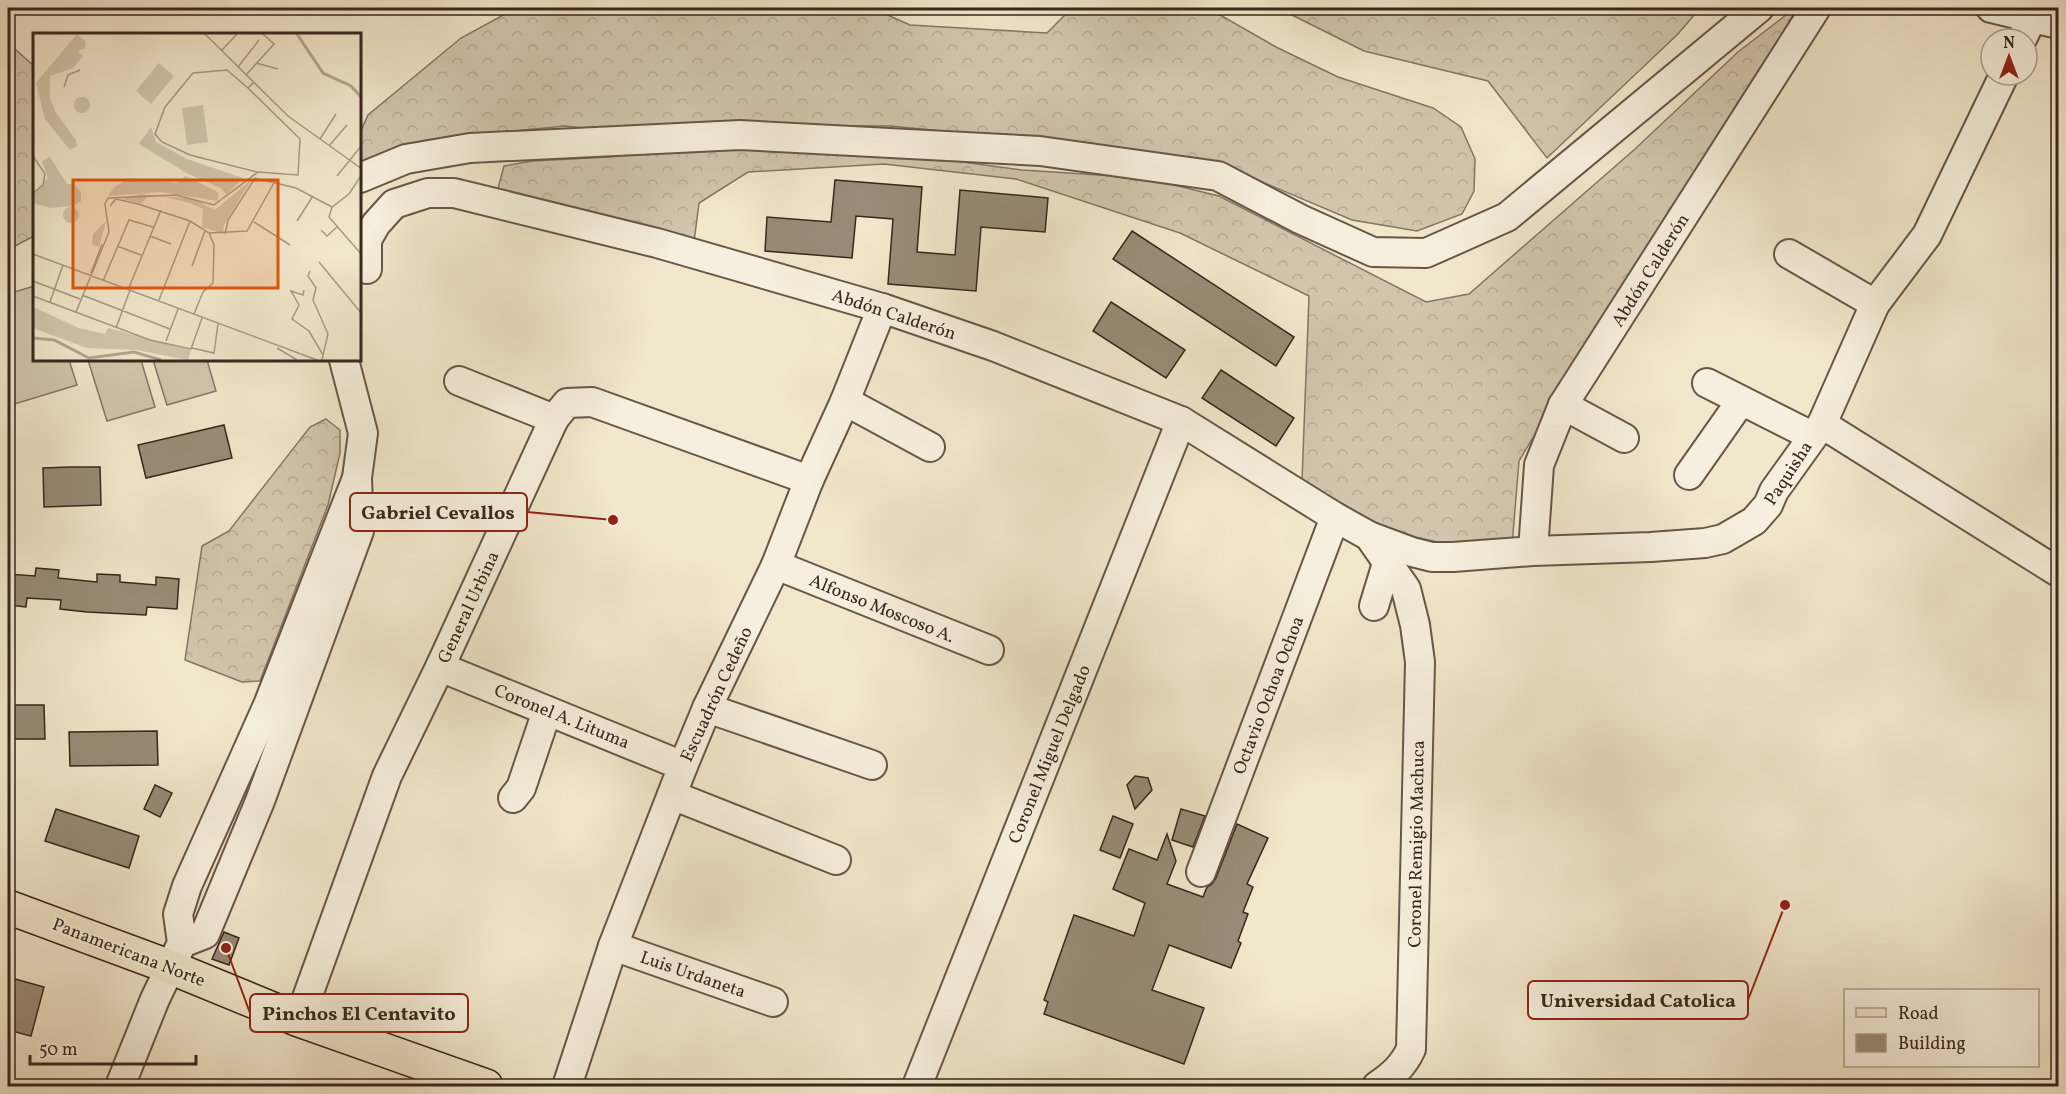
<svg xmlns="http://www.w3.org/2000/svg" width="2066" height="1094" font-family="Vollkorn,serif">
  <style>
    .forest { fill: url(#forest-crowns); stroke: #847664; stroke-width: 1.5 }
    .pitch { fill: #d1c6ad; stroke: #847664; stroke-width: 1.5 }
    .building { fill: #988b77; stroke: #37271c; stroke-width: 1.5 }
    .lines { fill: none; stroke-linecap: round; stroke-linejoin: round }
    .minor-casing { stroke: #665748; stroke-width: 32 }
    .major-casing { stroke: #37271c; stroke-width: 36 }
    .minor { stroke: #f6efdd; stroke-width: 28 }
    .major { stroke: #f1e7cb; stroke-width: 33 }
    .labels { text-anchor: middle; stroke-width: 4.5; stroke-linejoin: round; paint-order: stroke }
    .street-label { font-size: 18px; fill: #37271c; stroke: #f6efdd }
    .inset-river { fill: none; stroke: #b2a690; stroke-width: 3 }
    .inset-road { fill: none; stroke: #a79a85; stroke-width: 1.5 }
    .view { fill: #df560d; fill-opacity: 0.15; stroke: #df560d; stroke-width: 3 }
    .inset-edge { fill: none; stroke: #37271c; stroke-width: 3 }
    .leader { fill: none; stroke: #8f2418; stroke-width: 2 }
    .callout-dot { fill: #8f2418; stroke: #f6efdd; stroke-width: 2 }
    .callout { fill: #f6efdd; stroke: #8f2418; stroke-width: 2 }
    .callout-label { font-size: 20px; text-anchor: middle; font-weight: bold; fill: #37271c }
  </style>
  <defs>
    <pattern id="forest-crowns" width="20" height="18" patternUnits="userSpaceOnUse" patternTransform="scale(1.5)"><rect width="20" height="18" fill="#d1c6ad"/><path d="M2 6a3 3 0 1 1 6 0M12 15a3 3 0 1 1 6 0" fill="none" stroke="#b4aa94"/></pattern>
  </defs>
  <rect width="100%" height="100%" fill="#f1e7cb"/>
  <filter id="stains"><feTurbulence type="fractalNoise" baseFrequency=".00333" numOctaves="4"/><feColorMatrix values="0 0 0 0 .2 0 0 0 0 .09 0 0 0 0 .02 0 0 0 .5 -.17"/></filter>
  <radialGradient id="worn" r=".72"><stop offset=".6" stop-color="#630" stop-opacity="0"/><stop offset="1" stop-color="#630" stop-opacity=".3"/></radialGradient>
  <g class="forest">
    <path d="M516,8h170l7,4 8,-4h171l38,17 137,8 25,-25h136l68,39 62,30 95,31 28,19 14,32 -1,32 -12,23 -45,17 -65,-11 -104,-44 -54,-18 -84,-11 -220,-21 -164,-1 -113,6 -48,-5 -51,5 -44,8 -110,26v-32l8,-18 93,-77z"/>
    <path d="M1278,8h422l-22,26 -131,124 -59,-77 -124,-30z"/>
    <path d="M1795,8h2l-85,153 -102,148 -91,152 -7,85 -47,2 -73,-16 -90,-51 7,-185 -129,-63 -164,-54 -132,-15 -136,8 -49,31 -5,39 -197,-50 7,-26 28,-5 77,-4 65,-8 109,-4 150,13 89,12 123,8 74,18 207,106 43,-8 166,-145 103,-97z"/>
    <path d="M8,43l26,23v170l-21,11 -5,5z"/>
    <path d="M326,419l14,11v23l-12,52 -68,176 -18,1 -57,-22 17,-114 27,-15 81,-104z"/>
  </g>
  <g class="pitch">
    <path d="M34,286v74h35l8,25 -69,21v-112z"/>
    <path d="M88,360h53l14,47 -48,14z"/>
    <path d="M153,360h54l9,31 -49,14z"/>
  </g>
  <g class="building">
    <path d="M835,180l87,7 -5,65 38,3 5,-65 88,8 -3,34 -64,-5 -5,64 -88,-7 5,-65 -37,-3 -4,42 -87,-7 2,-34 64,5z"/>
    <path d="M1132,231l162,106 -18,29 -163,-107z"/>
    <path d="M1111,302l74,48 -19,28 -73,-47z"/>
    <path d="M1221,370l73,48 -18,28 -74,-48z"/>
    <path d="M224,425l8,33 -86,20 -8,-33z"/>
    <path d="M71,467h29l1,38 -57,2 -1,-39z"/>
    <path d="M36,568l23,2 -1,8 39,4v-8l23,1v7l36,3v-8l23,2 -2,30 -30,-2 -1,8 -59,-3 -27,-3 1,-9 -34,-2 -1,9 -18,-2v-31l27,2z"/>
    <path d="M8,705h36l1,34h-37z"/>
    <path d="M157,731l1,34 -88,1 -1,-34z"/>
    <path d="M1135,776l13,2 4,12 -17,19 -8,-24z"/>
    <path d="M155,785l17,8 -12,24 -16,-8z"/>
    <path d="M56,809l83,27 -10,32 -84,-27z"/>
    <path d="M1181,809l24,7 -12,31 -21,-7z"/>
    <path d="M1113,816l20,8 -13,34 -20,-8z"/>
    <path d="M1237,824l31,14 -21,46 6,3 -10,25 5,2 -10,27 3,2 -10,25 -62,-23 -17,45 52,18 -20,56 -140,-50 4,-12 -4,-2 30,-85 60,21 11,-33 -32,-14 16,-40 28,11 10,-26 9,27 -9,23 36,13 4,-10 5,-3 4,-6z"/>
    <path d="M224,932l15,6 -10,27 -17,-6z"/>
    <path d="M8,977l36,10 -13,49 -23,-6z"/>
  </g>
  <g class="lines">
    <g class="minor-casing">
      <g id="minor">
        <path d="M1991,8l67,16"/>
        <path d="M2022,39l11,-23"/>
        <path d="M360,178l46,-19 64,-11 270,-13 300,16 178,25 82,43 73,33 53,1 81,-36 252,-209"/>
        <path d="M1789,254l86,50"/>
        <path d="M367,269v-29l9,-16 18,-20 34,-11h26l203,50 225,65 111,38 188,75 154,96 34,19 37,53 9,36 5,37 -9,387c-8,17 -18,26 -34,37"/>
        <path d="M459,381l95,38"/>
        <path d="M1707,383l105,53"/>
        <path d="M845,401l85,46"/>
        <path d="M1563,405l61,33"/>
        <path d="M1822,424l236,148"/>
        <path d="M1689,475l52,-74"/>
        <path d="M1369,536l43,16 20,5h21l80,-6 118,-4 54,-4 18,-4 31,-18 14,-16 6,-14 48,-67 53,-120 52,-69 77,-160"/>
        <path d="M1533,551l6,-86 24,-60 253,-397"/>
        <path d="M776,565l213,85"/>
        <path d="M1374,606l14,-46"/>
        <path d="M440,667l243,99"/>
        <path d="M707,708l165,57"/>
        <path d="M672,795l164,65"/>
        <path d="M513,798l8,-10 26,-77"/>
        <path d="M1201,872l134,-355"/>
        <path d="M182,943l23,-9 55,-133 99,-270 -2,-53 6,-45 -19,-73"/>
        <path d="M613,946l160,56"/>
        <path d="M299,1020l88,-244 53,-109 114,-248 13,-16 25,-1 217,78"/>
        <path d="M120,1086l35,-87 27,-56 -4,-29 9,-28 81,-181 89,-227"/>
        <path d="M567,1086l46,-140 70,-180 24,-58 69,-143 33,-85 36,-79 37,-93"/>
        <path d="M917,1086l264,-665"/>
      </g>
    </g>
    <g class="major-casing">
      <path id="major" d="M8,907l162,60 129,53 187,66"/>
    </g>
    <use href="#minor" class="minor"/>
    <use href="#major" class="major"/>
  </g>
  <g class="labels">
    <g class="street-label">
      <text transform="translate(1650 270) rotate(-58)" y="6">Abdón Calderón</text>
      <text transform="translate(894 314) rotate(18)" y="6">Abdón Calderón</text>
      <text transform="translate(1788 473) rotate(-57)" y="6">Paquisha</text>
      <text transform="translate(468 607) rotate(-65)" y="6">General Urbina</text>
      <text transform="translate(882 608) rotate(22)" y="6">Alfonso Moscoso A.</text>
      <text transform="translate(716 694) rotate(-65)" y="6">Escuadrón Cedeño</text>
      <text transform="translate(1268 695) rotate(-69)" y="6">Octavio Ochoa Ochoa</text>
      <text transform="translate(562 716) rotate(22)" y="6">Coronel A. Lituma</text>
      <text transform="translate(1049 754) rotate(-68)" y="6">Coronel Miguel Delgado</text>
      <text transform="translate(1416 844) rotate(-89)" y="6">Coronel Remigio Machuca</text>
      <text transform="translate(129 952) rotate(21)" y="6">Panamericana Norte</text>
      <text transform="translate(693 974) rotate(19)" y="6">Luis Urdaneta</text>
    </g>
  </g>
  <g transform="translate(33 33)">
    <rect width="328" height="328" fill="#f1e7cb"/>
    <path d="M44,1l9,8 -1,6 -7,3 5,5 -10,12 -23,8v23l6,14 20,27 1,6 -7,4 -25,-31 -9,-36zM118,94l5,15 31,17 56,19 -17,17 -5,-7 -33,-14 -49,-30zM17,124l17,27h7l7,8v9l-8,5 -23,2 -17,-5v-9l15,-16 -6,-17zM152,143l33,16v9l-57,-9 -53,4 6,-9 17,-9 46,5zM218,147l-27,45 -1,9 -21,-7 1,-18 -13,-6 -29,-7 -14,1 -5,7 -20,-5 18,-5 34,3 20,2 21,11zM73,188l-7,26 -7,-2 1,-11zM0,274l46,21 26,6 3,-6 83,22 -3,10 -52,-10 -49,-2 -54,-20z" fill="#d1c6ad"/>
    <path d="M126,30l15,13 -23,28 -15,-13zM41 72a8 8 0 1 1 16 0a8 8 0 1 1-16 0ZM170,72l5,37 -21,3 -5,-37zM30 182a8 8 0 1 1 16 0a8 8 0 1 1-16 0Z" fill="#d1c6ad"/>
    <path class="inset-river" d="M264,1l26,39 28,13 11,12M0,305l21,2 35,18 45,-6 27,8"/>
    <path class="inset-road" d="M172,1l83,82 74,53M188,18l16,-17M223,30l22,6M205,34l21,-27M213,42l28,-31 -11,-10M31,54l4,-12 12,-5M215,55l-21,-18 -34,3 -28,34 -10,27 7,8 28,13 67,17M287,106l16,-25M296,113l18,-21M0,123l12,18 -2,11 -10,8M304,143l25,-31M77,173l6,-7 22,5 52,17 19,12 5,12 -1,38 -10,9 -9,22M299,174l-3,10 33,38M264,188l16,-25M221,189l36,23M288,197l6,6 11,-10M177,200l37,-2 28,-50M192,201l3,-14 27,-42 41,10 36,19 17,-13 13,-20M117,203l21,8M84,213l24,9M0,221l284,106M286,229l43,52M159,233l13,-35M277,238l-2,5 8,12 -3,12 15,34 -5,21M58,240l11,-29M0,248l47,18M70,248l26,-61 24,7M95,257l33,-80M271,257l-1,5 -12,-4 8,14 -7,14 17,12 14,24 -1,5M49,262l88,34M0,263l117,44 41,9 11,-31M126,267l31,-79M17,269l13,-37M43,279l33,-80 -4,-28 3,-6 68,-3 38,10 44,-33 40,3 2,-36 -52,-51 6,-6M83,295l14,-38M133,308l12,-32M159,315l22,5 4,-29M244,315l20,12"/>
    <path class="view" d="M40,147h205v108h-205z"/>
    <rect width="328" height="328" class="inset-edge"/>
  </g>
  <path class="leader" d="M613 520L527 512M1785 905L1748 1000M226 948L250 1013"/>
  <g class="callout-dot">
    <circle cx="613" cy="520" r="6"/>
    <circle cx="1785" cy="905" r="6"/>
    <circle cx="226" cy="948" r="6"/>
  </g>
  <g class="callout">
    <rect x="350" y="493" width="177" height="38" rx="6"/>
    <rect x="1528" y="981" width="220" height="38" rx="6"/>
    <rect x="250" y="994" width="218" height="38" rx="6"/>
  </g>
  <g class="callout-label">
    <text x="438" y="519">Gabriel Cevallos</text>
    <text x="1638" y="1007">Universidad Catolica</text>
    <text x="359" y="1020">Pinchos El Centavito</text>
  </g>
  <rect width="2066" height="1094" fill="none" stroke="#f1e7cb" stroke-width="30"/>
  <rect x="9" y="9" width="2048" height="1076" fill="none" stroke="#37271c" stroke-width="3"/>
  <rect x="15" y="15" width="2036" height="1064" fill="none" stroke="#37271c" stroke-width="1.5"/>
  <rect x="1844" y="989" width="195" height="78" fill="#f6efdd" stroke="#aa9f90" stroke-width="1.5"/>
  <rect x="1856" y="1008" width="30" height="9" fill="#f1e7cb" stroke="#aa9f90" stroke-width="1.5"/>
  <text x="1898" y="1019" font-size="18" fill="#37271c">Road</text>
  <rect x="1856" y="1034" width="30" height="18" fill="#988b77" stroke="#aa9f90" stroke-width="1.5"/>
  <text x="1898" y="1049" font-size="18" fill="#37271c">Building</text>
  <g transform="translate(2009 57)"><circle r="28" fill="#f6efdd" stroke="#aa9f90" stroke-width="1.5"/>
  <path d="M0-4.5L10 22L0 15L-10 22Z" fill="#8f2418"/>
  <text y="-9" font-size="16" font-weight="bold" text-anchor="middle" fill="#37271c">N</text>
  </g>
  <path d="M30 1055v9h166v-9" fill="none" stroke="#37271c" stroke-width="3"/>
  <text x="39" y="1055" font-size="18" fill="#37271c" stroke="#f6efdd" stroke-width="4.5" paint-order="stroke">50 m</text>
  <rect width="100%" height="100%" filter="url(#stains)"/>
  <rect width="100%" height="100%" fill="url(#worn)"/>
</svg>
